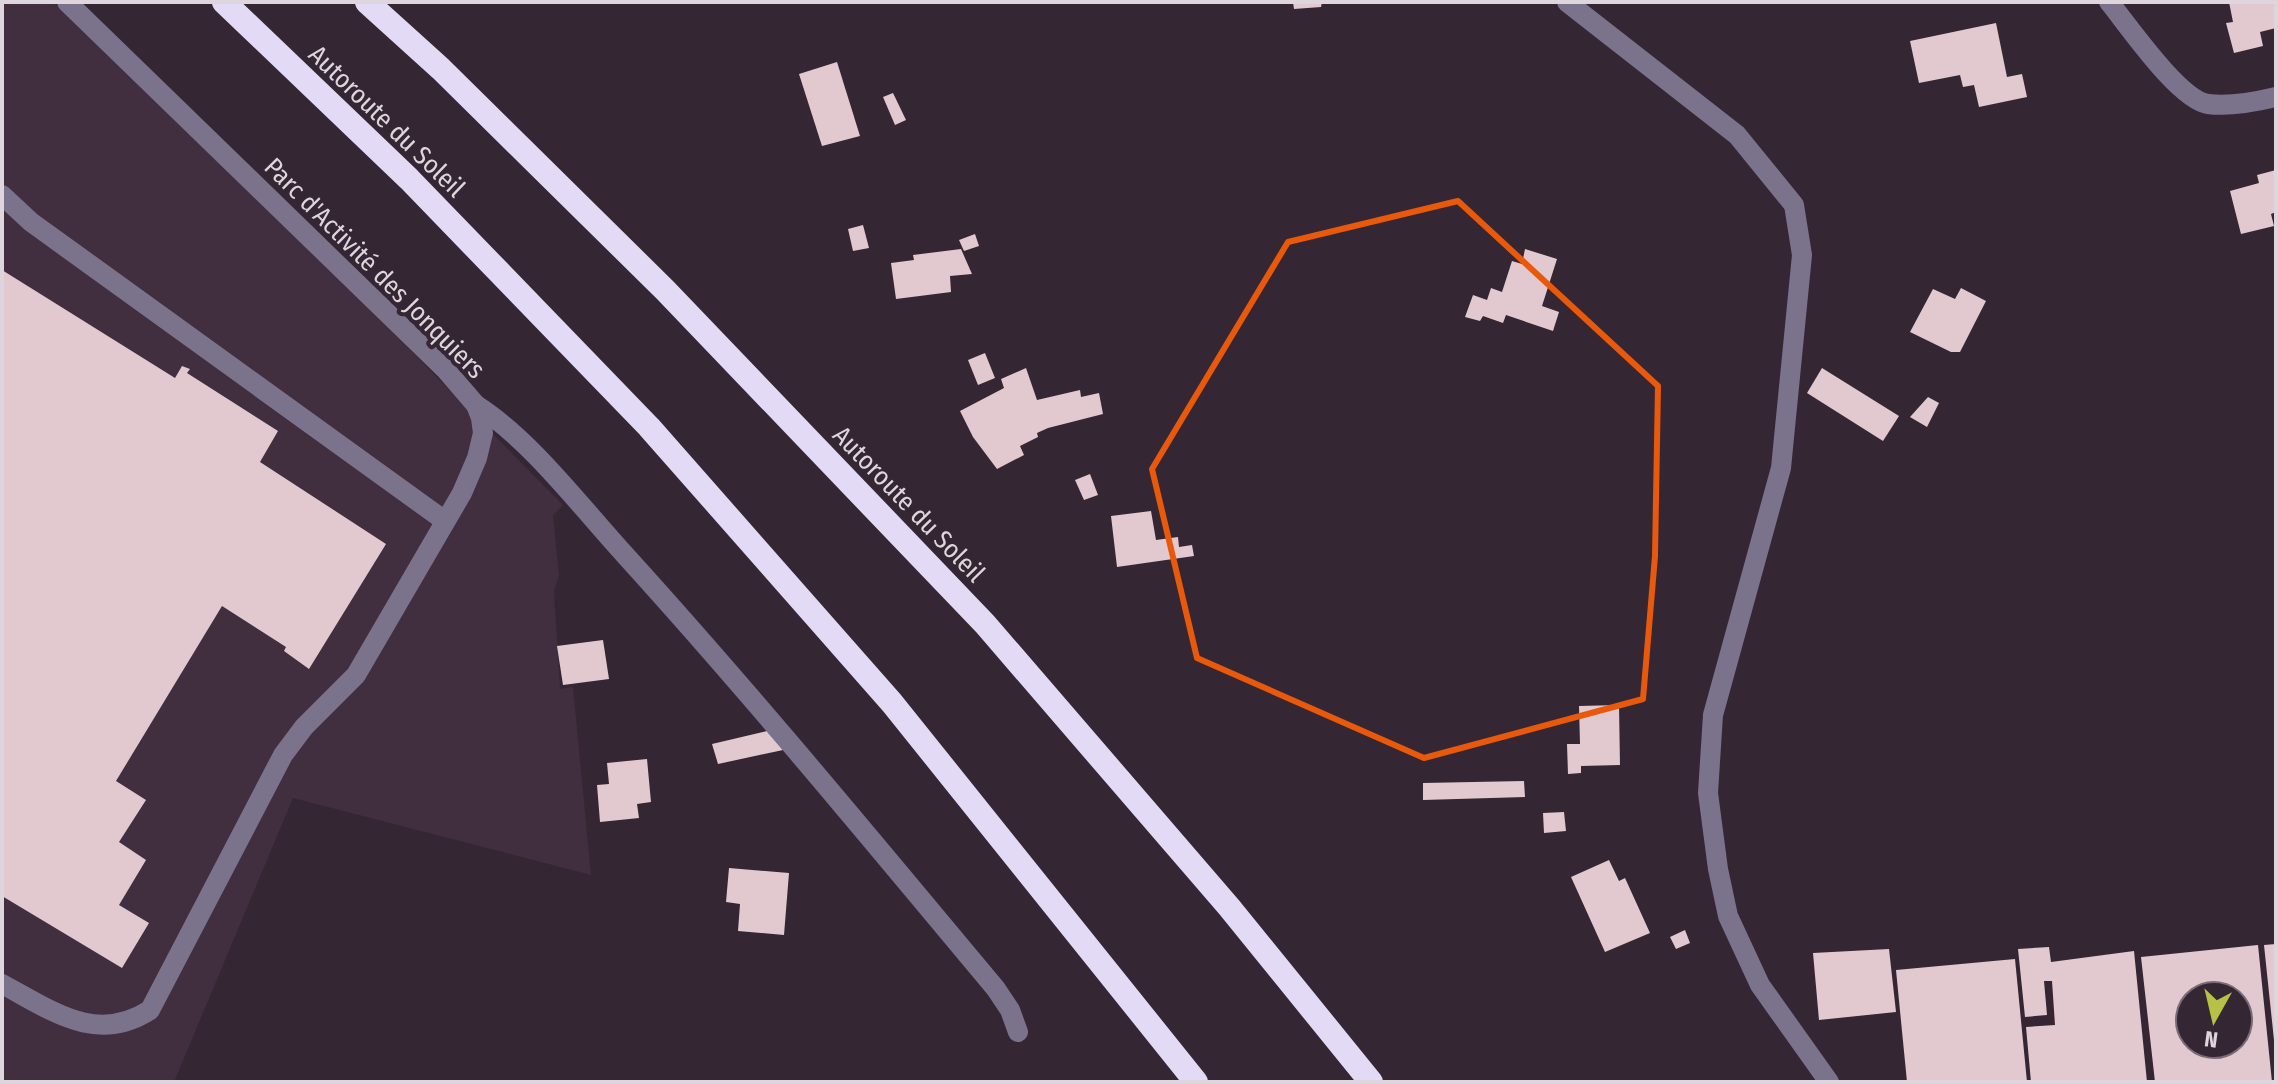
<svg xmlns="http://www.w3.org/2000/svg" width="2278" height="1084" font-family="'Fira Sans Condensed',sans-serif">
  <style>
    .built { fill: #412e3f }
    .building { fill: #e2c9d0; fill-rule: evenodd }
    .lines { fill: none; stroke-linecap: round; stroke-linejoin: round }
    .minor { stroke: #7b728c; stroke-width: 20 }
    .highway { stroke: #e3dbf5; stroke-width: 24 }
    .marked { fill: none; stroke: #e8590c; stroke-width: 6; stroke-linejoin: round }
    .labels { text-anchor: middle; stroke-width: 8; stroke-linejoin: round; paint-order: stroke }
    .street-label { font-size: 26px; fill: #ded5dd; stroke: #352633 }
  </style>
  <rect width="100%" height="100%" fill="#352633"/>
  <path class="built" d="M2,2h51l170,158 340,345 -10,10 6,61 -5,15 6,98 13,-2 18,188 -298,-77 -119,284h-172z"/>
  <g class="building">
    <path d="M1293,2h29l-1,5 -27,2z"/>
    <path d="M2229,2h47v26l-16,4 3,14 -29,7 -8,-30 7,-1z"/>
    <path d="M1996,23l11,54 15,-3 5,23 -48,10 -5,-22 -11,2 -3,-12 -41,8 -9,-42z"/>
    <path d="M837,62l23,74 -38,10 -23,-72z"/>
    <path d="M893,93l13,27 -11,5 -12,-28z"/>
    <path d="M2276,170v42l-5,2 3,12 -33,8 -11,-43 29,-8 -2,-8z"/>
    <path d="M863,225l6,23 -16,3 -5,-22z"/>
    <path d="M975,234l4,12 -15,5 -5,-11z"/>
    <path d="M961,249l11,25 -22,2 1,16 -55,7 -5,-36 23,-3 -1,-5z"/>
    <path d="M1525,249l32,10 -15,47 17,6 -6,19 -47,-16 -3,8 -20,-7 -3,5 -15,-4 8,-22 14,5 4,-12 11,4 10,-31 10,3z"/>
    <path d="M2,270l173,108 7,-12 8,3 -3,4 91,58 -18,31 126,82 -77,125 -25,-18 2,-4 -64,-41 -106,175 30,19 -27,42 27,18 -27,45 30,18 -27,45 -120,-72z"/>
    <path d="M1961,288l25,13 -26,51h-9l-41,-20 23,-43 22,10z"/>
    <path d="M985,353l10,25 -17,7 -10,-25z"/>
    <path d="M1026,368l11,32 43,-10 1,7 18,-4 4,21 -55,14 -5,-12 5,12 -11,5 1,4 -18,9 4,9 -27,14 -24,-32 -13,-26 44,-23 -3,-9z"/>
    <path d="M1822,368l77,48 -16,25 -76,-48z"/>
    <path d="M1928,397l11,6 -12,24 -17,-10z"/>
    <path d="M1090,474l8,21 -14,5 -9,-20z"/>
    <path d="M1151,511l5,29 22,-3 1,10 13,-2 2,11 -77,11 -6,-51z"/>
    <path d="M603,640l6,39 -46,6 -6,-39z"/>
    <path d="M1619,705l1,60 -39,1v7l-13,1 -1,-30h13l-1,-38z"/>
    <path d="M767,731l16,19 -65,14 -6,-20z"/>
    <path d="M647,759l4,43 -14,2 2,14 -39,4 -3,-37 12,-1 -2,-21z"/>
    <path d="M1524,781l1,16 -102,3v-17z"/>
    <path d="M1564,812l2,19 -22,2 -1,-20z"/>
    <path d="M1609,860l10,21 6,-3 25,55 -45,19 -34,-75z"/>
    <path d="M729,868l60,5 -5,62 -46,-4 2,-27 -14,-2z"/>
    <path d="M1685,930l5,13 -14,6 -6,-12z"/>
    <path d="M2276,944v96h-2l-10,-95z"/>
    <path d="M2258,945l14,137h-117l-14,-125zM2190,996h48v48h-48z"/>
    <path d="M2049,947l2,15 83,-11 13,131h-116l-5,-55 29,-2 -3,-44h-8l3,34 -22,2 -7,-68z"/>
    <path d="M1889,949l7,63 -77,8 -6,-67z"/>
    <path d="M2015,959l12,123h-120l-11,-112z"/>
  </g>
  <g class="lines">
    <g class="minor">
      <path d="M1567,2l170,133 57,70 8,50 -21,213 -68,247 -5,78 10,76 10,47 32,69 69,97"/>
      <path d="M2109,2c19,23 70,98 99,102 21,3 47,-2 68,-7"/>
      <path d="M2,195l29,27 414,299"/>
      <path d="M476,405c54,34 105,102 149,150 128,141 249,288 371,434l14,21 8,22"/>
      <path d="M2,984c49,26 94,61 148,26l133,-255 21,-28 52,-52 106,-182 15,-35 6,-25 -2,-15 -5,-13 -31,-36 -378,-367"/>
    </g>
    <g class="highway">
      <path d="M224,2l185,177 240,248 243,276 304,379"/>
      <path d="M367,2l74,67 224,221 320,334 244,283 142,175"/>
    </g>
  </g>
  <path class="marked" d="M1458,201l200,185 -3,170 -12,143 -219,59 -227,-100 -45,-189 136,-227z"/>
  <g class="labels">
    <g class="street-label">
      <text transform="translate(387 121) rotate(44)" y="9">Autoroute du Soleil</text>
      <text transform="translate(375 268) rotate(45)" y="9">Parc d'Activité des Jonquiers</text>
      <text transform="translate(909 504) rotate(46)" y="9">Autoroute du Soleil</text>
    </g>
  </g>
  <rect width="2278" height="1084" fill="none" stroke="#ded5dd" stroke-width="8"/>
  <g transform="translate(2214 1020) rotate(188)"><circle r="38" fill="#352633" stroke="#796c77" stroke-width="2"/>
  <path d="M0-6L14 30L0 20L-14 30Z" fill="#b8c147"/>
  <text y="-12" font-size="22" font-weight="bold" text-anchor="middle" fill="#ded5dd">N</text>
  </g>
</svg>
